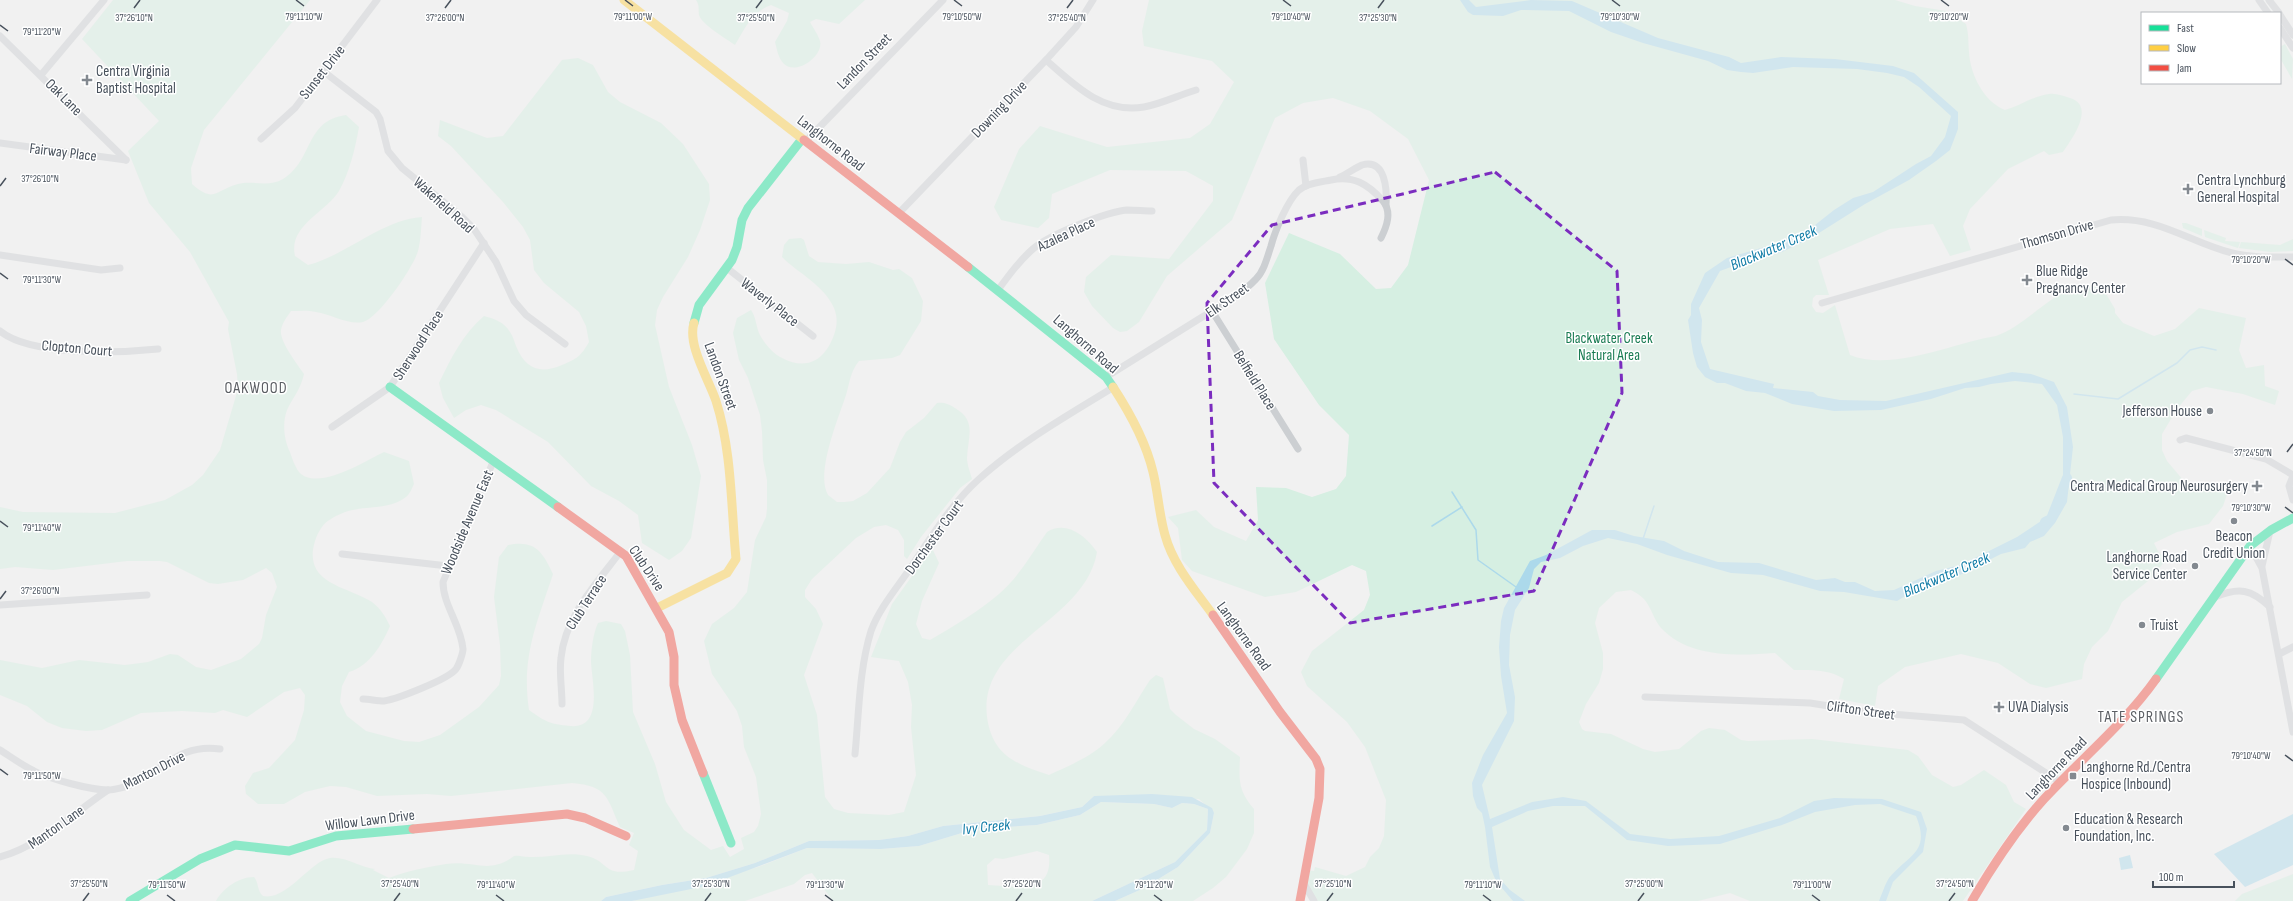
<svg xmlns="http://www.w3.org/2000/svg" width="2293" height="901" font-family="'Sofia Sans Condensed',sans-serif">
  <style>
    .green { fill: #d6efe2; fill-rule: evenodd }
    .water { fill: #acd9eb }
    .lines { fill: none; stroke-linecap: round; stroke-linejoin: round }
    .stream { stroke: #acd9eb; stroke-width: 1.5 }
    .river { stroke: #acd9eb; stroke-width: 10 }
    .street { stroke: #cccfd2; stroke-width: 7 }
    .fast { stroke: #16e098; stroke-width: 9 }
    .slow { stroke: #ffcf43; stroke-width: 9 }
    .jam { stroke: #f24e42; stroke-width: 9 }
    .marked { fill: none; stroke: #7b2cbf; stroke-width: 3; stroke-dasharray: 8 5; stroke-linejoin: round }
    .ticks { fill: none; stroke: #48515c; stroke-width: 1.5 }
    .poi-dot { fill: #838990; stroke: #fff; stroke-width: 1.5 }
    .labels { text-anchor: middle; stroke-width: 3; stroke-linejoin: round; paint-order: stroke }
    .street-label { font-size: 15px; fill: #48515c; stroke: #fff }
    .poi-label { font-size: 15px; fill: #48515c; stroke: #fff; text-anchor: start }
    .park-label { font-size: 15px; fill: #1a7c53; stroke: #fff }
    .water-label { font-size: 16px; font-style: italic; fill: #117ca7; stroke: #fff }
    .neighbourhood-label { font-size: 16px; letter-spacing: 1px; fill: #5c5f64; stroke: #fff }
    .ticks-label { font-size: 10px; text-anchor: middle; fill: #48515c; stroke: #fff; stroke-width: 3; stroke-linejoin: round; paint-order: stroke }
  </style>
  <rect width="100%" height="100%" fill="#f1f1f1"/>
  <g class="green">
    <path d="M113,0h197l-106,130 -13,38 1,16c23,20 23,6 46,0 15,-4 30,4 45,-5 31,-19 21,-58 63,-64l13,12c-4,22 -9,44 -20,64 -14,22 -51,35 -44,65l13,9c39,-10 73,-45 114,-48 -1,11 -1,23 -4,34 -4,15 -39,67 -55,71 -16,3 -32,-8 -47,-10 -8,-2 -17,-1 -25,-1 -4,6 -9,12 -10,19 -2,11 17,35 23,44 -4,17 -11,23 -17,36 -5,13 -3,30 3,42 2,6 5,15 9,20 18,20 66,-11 85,-20l25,9 5,23c-2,4 -4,10 -8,13 -15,12 -36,9 -53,13 -7,1 -16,5 -22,9 -8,4 -13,13 -16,22 -13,43 32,45 57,61 9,7 13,14 18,24 -8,18 -20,40 -41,46l-7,14 -2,16 7,14 19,15 38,10 15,1 21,-7 39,-28 20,-22 2,-9 -1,-31 -6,-48 5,-40 9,-12c27,-5 34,6 45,29 -16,49 -32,83 -24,136 17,12 20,14 41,16 34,3 22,-44 21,-64 0,-12 2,-28 7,-39l8,-2 15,3 4,7 5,24 3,57 22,52 11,38 18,28 27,20 12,-4 7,11 14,-8 -3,-11 13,-6 4,-6 3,-12 -5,-37 -12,-30 -2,-21 -5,-15 -25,-37 -8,-33 8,-17 22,-16 13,-16 8,-52 11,-23 1,-8v-29l-4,-20 -1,-29 -2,-16 -12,-37 -9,-18 -6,-27 4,-15 14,-8c5,7 5,16 8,23 4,9 14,21 23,25 25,13 43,2 52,-23 3,-9 4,-17 0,-27 -9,-22 -36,-35 -52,-51l2,-12 5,-6 12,-1 3,2 5,16 9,6 28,2 23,-2 24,8 6,-1 13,9 11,23 -2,20 -21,34 -8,3 -33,3c-9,11 -9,21 -13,34 -7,22 -31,78 -18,100l9,7h8l8,-1 14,-8 23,-25 10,-26 6,-10 18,-14 13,-15c7,-1 12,1 18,5 22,13 13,28 12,50 0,6 3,14 5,21l-12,9 -39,49 -14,22 -3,-3v-16l-6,-10 -12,-5 -12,2 -18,11 -44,41 -7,11v7l11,12 7,15 -19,51 13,40 8,82 9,12 14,4 41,2 15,-3 12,-37 -5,-48 1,-22 -4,-23 -9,-21 -28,-4 21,-53 40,-56 7,15 -17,38 -6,23 6,14 8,2c24,-14 48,-28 69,-46 20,-17 33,-41 48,-62 19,-12 39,4 50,20 -12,72 -125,90 -109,171 7,34 31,42 61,52 19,-9 40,-17 56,-32 19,-17 31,-42 45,-63l6,-5 7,3 7,31 6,6 18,14 21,10 25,18c-1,24 -2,33 14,52v24l-7,16 -21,28 -13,11 -20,13h-78l27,-12 36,-22 32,-34 4,-20 -15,-14 -105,-3 -12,11 -42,9 -97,10 -35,10 -29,4 -70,1 -54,22 -49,15 -44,7 -56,12 -5,4h-385c7,-13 23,-24 38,-24 5,6 3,14 9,19 24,5 47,-35 67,-38 15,-2 31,10 45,11l-2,1 16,8c18,-7 38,-11 57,-14 29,-4 43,11 68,-8 5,-1 10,1 15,1 20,1 38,-6 58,-1 23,6 16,21 47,14l4,-19 -9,-6 5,-12 -14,-6c-13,-29 -12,-41 -48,-44l-121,13 -24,-2 -50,2 -31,-9 -16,-1 -25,6 -21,12h-26l-12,-10 -1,-8 8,-13 16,-5 26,-28 9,-30 1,-15 -5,-7 -16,4 -37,25 -24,-7 -8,3 -33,-2 -41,2 -39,17 -16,1 -24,-3 -15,-6 -20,-16 -27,-11v-35l42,8 37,-8 46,5 23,-3 22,-8 8,1 18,12 15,3 30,-11 18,-15 3,-6 4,-23 11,-28 -5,-14 -6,-5 -23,12 -25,4 -9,-1 -42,-21 -7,-1h-33l-74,9 -38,-3 -15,2v-62l23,5 92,1 50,-13 27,-15 11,-10 17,-25 18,-61 -1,-15 -9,-45 1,-7 -39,-70 -41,-49 -21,-52 31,-30 -77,-82z"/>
    <path d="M696,0h169l-26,24 -23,-5 -6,3c3,6 8,12 10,19 4,14 -23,35 -36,23 -6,-6 -7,-15 -9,-22l12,-21 2,-8 -18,-8c-19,7 -26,23 -36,40 -8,-6 -33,-20 -36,-30 -1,-6 1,-9 -3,-15z"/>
    <path d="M1149,0h746l20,6 31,5 20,13c3,11 2,17 3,28 1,22 15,50 36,58 15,-4 28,-14 44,-16 7,-1 14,2 21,4 26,8 2,41 -7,54l-14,3 -5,-4 -36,18 -38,40 -7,17 8,24 -21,6 -17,-32 -43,5 -72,31 11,35h-13l-3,3 -1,8 4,6 7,1 12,-8 15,50c42,17 103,-12 146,-19 29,-10 55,-43 82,-50 7,-2 17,0 24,1l13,22v4l8,10 31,13 21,-7 24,-21 47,10 -7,32 7,18 18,-3 1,21 14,5 -4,14 -32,-11 -37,-7 -14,4 -15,18 -15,25v16l5,11 16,19 15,9 14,1 11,-6 4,10 -4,12 -14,18 -32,8 -23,11 5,10 8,6 -19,22 -26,21 -14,29 -16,16 -8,17 -2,15 -36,9 -16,-4 -32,-21 -37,-9 -56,13 -27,19 -3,20 -36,-7 5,-20c-16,-10 -32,-9 -50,-9l-19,-17c-38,3 -86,5 -114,-25 -7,-8 -10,-21 -17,-29 -4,-4 -9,-7 -13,-9l-15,2 -17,16 -4,15 8,30v16l-4,14 -13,21 -7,18 3,7 3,2 26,3 32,15 12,3 24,-3 22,-18 8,-3 16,2 16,10 7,1 64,-2 96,11 10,6 14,19 21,12 8,-2 23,-15 22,15 8,17 12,7 -63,92h-213l-20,-8 -32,8h-384l-11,-19 2,-12 9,1 1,-4 31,9 19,-9 5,-10 9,-9 5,-12 2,-36 -21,-53 -18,-25 -40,-36 -6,-14 11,-21 52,-41 6,-15 -4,-24 -14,-6 -56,27 -31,5 -73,-26 -10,-11 -4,-32 -10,-11 28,-7 18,17 32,14 12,-21 -2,-33 30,1 26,9 24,-8 10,-13 3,-41 -30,-30 -45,-66 -9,-56 24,-50 51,21 36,35 15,-1 17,-23 21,-85 -21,-41 -38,-28 -37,-13 -30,5 -28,15 -43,102 -65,56 -28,46 -12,9 -7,1 -7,-4 -21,-22 -8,-14 2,-15 25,-22 58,4 44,-58v-15l-27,-15 -76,-1 -58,24 -3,24 -11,10 -37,-8 -7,-13 25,-58 21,-23 67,21 83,-9 20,-14 24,-42 -22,-21 -68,-15 -2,-15z"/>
    <path d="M2285,44l8,15 -1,20 -12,-21v-11z"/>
    <path d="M578,58l15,7 15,27 12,10 41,21 22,21 26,40 1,16 -10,30 -12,27 -25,40 -6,13 -2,15 14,62 23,58 9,31 -10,62 -9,13 -13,9 -27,-17 -4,-28 -19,-14 -28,-15 -43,-44 -52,-32 -15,-5 -15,5 -12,8 -11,-20 -4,-15c12,-25 24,-49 45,-67 11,3 20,6 26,16 3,4 4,9 6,14 9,22 23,29 46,19 15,-6 19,-9 27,-23l-3,-16 -7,-14 -35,-29 -10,-13 -4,-30 -7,-13 -20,-25 -52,-56 -13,-10 2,-16 47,18 16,-2 59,-76z"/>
    <path d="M2182,223h4l16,6v7l-19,-8z"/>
    <path d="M2204,230l22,8 -1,3 15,1 -2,6 -33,-11z"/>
    <path d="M2293,239v12l-23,1 -31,-4 2,-6 39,3z"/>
    <path d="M1101,802l53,2 18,4 10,-5 12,1 14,5 -1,21 -32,32 -83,39h-259l-21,-28 -7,2 -11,9 -49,17h-113l126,-34 49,-19 74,1 38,-3 56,-17 62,-4 43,-10zM1037,851l12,4c4,41 -33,31 -61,30l-1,-20 8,-7 8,1z"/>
    <path d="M2293,874v27h-58l7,-7z"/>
  </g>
  <g class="water">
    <path d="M1460,0h9l7,7 55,-7 41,1 86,37 71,19 12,6 40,-6 54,2 58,7 21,7 44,39v17l-8,21 -14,11 -27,19 -44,24 -54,34 -29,14 -32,8 -30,11 -21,37 3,12 -1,22 9,27 64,15 -1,4 40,4 5,4 22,4 46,1 126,-29 19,2 23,8 13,25 6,40 -6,55 -12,21 -11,13 -14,6 -5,6 -24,6 -49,25 -30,7 -25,15 -53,-9 -24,-1 -57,-16 -32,-2 -64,-18 -30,-11 -29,-6 -25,8 -23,12 -19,4 -7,7 -5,19 -14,22 -5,25 -1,30 6,32 -1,24 -32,64 8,34 42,-17 31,-5 23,4 44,33 40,5 49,-3 61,-18 34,-17 20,-3 48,1 39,13 6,17 -4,23 -30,30 -7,19h-7c3,-7 6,-17 10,-23 20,-24 42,-26 27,-62l-36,-12 -25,1 -40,7 -33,13 -62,19 -52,2 -41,-6 -42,-34h-32l-25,5 -36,16 8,52 10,11 15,11h-12l-17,-20 -6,-14 -5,-40 -3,-14 -5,-5 -4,-12 -1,-13 11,-28 24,-42 -6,-37 -2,-29 2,-26 3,-13 26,-47 16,-6 46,-25h23l19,6 30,5 20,10 34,11 41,1 57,17 19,-2 10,4h10l20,9 19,-1 42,-19 24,-6 25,-12 32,-16 39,-26 7,-12v-62l-6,-32 -15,-21 -27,-3 -24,3 -12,3 -14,1 -34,11 -50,11 -47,1 -42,-7 -27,-11 -19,-2 -21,-8h-8l-12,-6 -8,-10 -4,-14 -5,-33 3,-5v-11l14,-31 22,-15 51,-15 32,-14 24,-19 19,-12 20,-6 43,-28 15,-8 14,-19 6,-21 -32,-29 -15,-10 -17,-4 -30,-4 -64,-2 -40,6 -12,-1 -14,-2 -19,-9 -65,-18 -32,-11 -42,-21 -48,-1 -18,6 -30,-1 -5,-3z"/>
    <path d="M1152,794l40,3 20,11 2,5 -4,20 -32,34 -36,22 -27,12h-23l83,-39 32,-32 1,-21 -14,-5 -12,-1 -10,5 -18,-4 -53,-2 -21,13 -43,10 -62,4 -56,17 -38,3 -74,-1 -101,38 -74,15h-31l5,-4 56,-12 44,-7 49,-15 54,-22 70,-1 29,-4 35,-10 97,-10 42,-9 12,-11z"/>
    <path d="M2293,814v51l-48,22 -31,-33z"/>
    <path d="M2130,855l3,13 -12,2 -2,-12z"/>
  </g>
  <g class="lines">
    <g class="stream">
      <path d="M2074,394l44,5 59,-36 13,-13 12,-3 14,3"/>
      <path d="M1452,492l24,38 2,30 38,27"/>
      <path d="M1432,526l30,-19"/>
      <path d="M1643,539l11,-33"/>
    </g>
    <path class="river" d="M2045,522l6,-3 16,-41"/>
    <g class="street">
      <path d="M2259,0l9,13"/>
      <path d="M2269,0l10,13"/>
      <path d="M2280,15l13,20"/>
      <path d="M2280,28l13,20"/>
      <path d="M0,36l126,124"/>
      <path d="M1046,60c28,25 57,54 98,47 17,-3 35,-12 52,-17"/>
      <path d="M323,71l53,41 4,7 8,32 14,17 60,49 12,12 22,33 18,39 12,14 39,29"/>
      <path d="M41,75l63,-75"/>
      <path d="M261,139l34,-31 82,-108"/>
      <path d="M806,141l137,-141"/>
      <path d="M0,143l126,17"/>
      <path d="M1303,160l3,26"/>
      <path d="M1340,177c7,-3 15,-9 22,-12 24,-7 25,26 24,40"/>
      <path d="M899,213l147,-153 30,-33 17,-27"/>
      <path d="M0,255l101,15 19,-2"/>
      <path d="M727,268l86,68"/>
      <path d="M998,290c11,-15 22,-30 36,-42 17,-14 72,-36 93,-38 9,0 17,1 25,1"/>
      <path d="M1822,303l289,-83c47,-4 78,22 121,33 20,5 40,4 61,4"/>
      <path d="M1212,311l86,138"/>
      <path d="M0,331c30,25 119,22 158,18"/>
      <path d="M1106,377c31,-19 62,-39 93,-58 19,-12 41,-23 57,-40 8,-8 11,-21 15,-33 4,-15 16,-45 28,-56 8,-7 22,-8 32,-10 22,-5 37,4 52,21 9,11 4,25 -2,37"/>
      <path d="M332,427l58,-40 94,-144"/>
      <path d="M2180,440l6,-2 80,21 27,16"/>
      <path d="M2293,476l-4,10 4,14"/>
      <path d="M2250,546l12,22 31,164"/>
      <path d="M342,554l106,12"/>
      <path d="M2262,566l8,-35"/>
      <path d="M2215,597c24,-10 36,-8 55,10"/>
      <path d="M0,605l147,-10"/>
      <path d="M2279,654l14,-7"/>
      <path d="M1645,697l165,6 57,9 97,8 96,62"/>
      <path d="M363,699c6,0 14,2 21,2 13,-2 65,-22 72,-32 3,-4 7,-16 7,-20 -2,-24 -20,-44 -20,-67l50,-120"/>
      <path d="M562,704c0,-15 -3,-32 -1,-46 4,-42 36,-75 60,-107"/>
      <path d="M0,750c11,7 22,15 34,21 15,8 57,19 74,19 6,0 18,-3 24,-6 31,-14 49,-41 88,-35"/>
      <path d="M855,754c4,-41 4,-84 16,-123 8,-22 25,-42 38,-61 21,-31 42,-66 70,-91 40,-36 89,-64 135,-92"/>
      <path d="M0,857c42,-12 72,-43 108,-67"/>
      <path d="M1303,882l11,19"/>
    </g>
    <g class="fast">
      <path d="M968,267l138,110 7,10"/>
      <path d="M694,323l5,-18 33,-45 5,-13 5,-27 6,-12 54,-69"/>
      <path d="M390,387l168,120"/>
      <path d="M2156,679l94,-133 21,-16 22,-12"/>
      <path d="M703,773l28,70"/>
      <path d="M130,901l70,-42 35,-14 54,6 47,-15 77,-7"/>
    </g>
    <g class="slow">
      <path d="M624,0l180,140"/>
      <path d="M1113,387c17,26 33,55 40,85 5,20 6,42 12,63 8,30 30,55 48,80"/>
      <path d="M657,608l70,-35 9,-14c-5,-52 -4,-108 -20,-158 -7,-21 -29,-56 -22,-78"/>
    </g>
    <g class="jam">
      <path d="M804,140l164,127"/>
      <path d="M558,507l68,49 43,76 5,25v28l8,35 21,53"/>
      <path d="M1213,615l67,97 36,47 4,10 -1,29 -19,103"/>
      <path d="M413,829l154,-15 18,4 41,18"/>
      <path d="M1972,901c21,-36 44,-71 72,-102 37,-40 80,-75 112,-120"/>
    </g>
  </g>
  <path d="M0 0H2293V901H0ZM1495,172l122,99 5,122 -88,198 -184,32 -136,-140 -7,-180 65,-78z" fill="#f1f1f1" fill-opacity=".55" fill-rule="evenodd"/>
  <path class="marked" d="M1495,172l122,99 5,122 -88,198 -184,32 -136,-140 -7,-180 65,-78z"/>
  <path class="ticks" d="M296,0l8,6M625,0l8,6M954,0l8,6M1283,0l8,6M1612,0l8,6M1941,0l8,6M134,8l6,-8M445,8l6,-8M756,8l6,-8M1067,8l6,-8M1378,8l6,-8M0,25l8,6M0,186l6,-8M2285,259l8,6M0,273l8,6M2287,452l6,-8M2285,507l8,6M0,521l8,6M0,599l6,-8M2285,755l8,6M0,769l8,6M167,895l8,6M496,895l8,6M825,895l8,6M1154,895l8,6M1483,895l8,6M1812,895l8,6M83,901l6,-8M394,901l6,-8M705,901l6,-8M1016,901l6,-8M1327,901l6,-8M1638,901l6,-8M1949,901l6,-8"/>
  <g class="poi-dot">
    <path d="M85 74h4v4h4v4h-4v4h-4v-4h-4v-4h4z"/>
    <path d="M2186 183h4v4h4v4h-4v4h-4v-4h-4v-4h4z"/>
    <path d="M2025 274h4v4h4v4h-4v4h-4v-4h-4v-4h4z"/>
    <circle cx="2210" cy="411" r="4"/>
    <path d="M2255 480h4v4h4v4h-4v4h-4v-4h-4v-4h4z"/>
    <circle cx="2234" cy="521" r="4"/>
    <circle cx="2195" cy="566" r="4"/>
    <circle cx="2142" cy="625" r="4"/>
    <path d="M1997 701h4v4h4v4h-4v4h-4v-4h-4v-4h4z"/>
    <rect x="2069" y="772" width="8" height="8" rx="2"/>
    <circle cx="2066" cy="828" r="4"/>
  </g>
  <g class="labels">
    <g class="street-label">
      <text transform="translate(864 61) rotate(-46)" y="5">Landon Street</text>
      <text transform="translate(322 72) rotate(-52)" y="5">Sunset Drive</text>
      <text transform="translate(64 97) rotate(45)" y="5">Oak Lane</text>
      <text transform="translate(999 109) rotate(-46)" y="5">Downing Drive</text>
      <text transform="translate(831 143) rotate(38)" y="5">Langhorne Road</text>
      <text transform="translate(63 152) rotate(7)" y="5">Fairway Place</text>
      <text transform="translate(444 205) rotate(42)" y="5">Wakefield Road</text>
      <text transform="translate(1066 234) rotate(-25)" y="5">Azalea Place</text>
      <text transform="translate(2057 234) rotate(-16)" y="5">Thomson Drive</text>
      <text transform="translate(1227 300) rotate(-35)" y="5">Elk Street</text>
      <text transform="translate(770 302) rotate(38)" y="5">Waverly Place</text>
      <text transform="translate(1086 344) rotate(41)" y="5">Langhorne Road</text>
      <text transform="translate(418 345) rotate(-57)" y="5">Sherwood Place</text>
      <text transform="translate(77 348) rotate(5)" y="5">Clopton Court</text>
      <text transform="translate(721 376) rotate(70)" y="5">Landon Street</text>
      <text transform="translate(1255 380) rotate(58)" y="5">Belfield Place</text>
      <text transform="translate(467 522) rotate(-67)" y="5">Woodside Avenue East</text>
      <text transform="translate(934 537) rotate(-54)" y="5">Dorchester Court</text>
      <text transform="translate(647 568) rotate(56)" y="5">Club Drive</text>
      <text transform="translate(586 602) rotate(-57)" y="5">Club Terrace</text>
      <text transform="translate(1244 636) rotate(54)" y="5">Langhorne Road</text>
      <text transform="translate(1861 710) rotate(8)" y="5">Clifton Street</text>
      <text transform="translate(2056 768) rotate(-46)" y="5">Langhorne Road</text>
      <text transform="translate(154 770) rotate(-27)" y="5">Manton Drive</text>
      <text transform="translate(370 820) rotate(-7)" y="5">Willow Lawn Drive</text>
      <text transform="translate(56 827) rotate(-35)" y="5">Manton Lane</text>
    </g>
    <g class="poi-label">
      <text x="96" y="76">Centra Virginia<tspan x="96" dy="17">Baptist Hospital</tspan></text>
      <text x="2197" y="185">Centra Lynchburg<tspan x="2197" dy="17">General Hospital</tspan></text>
      <text x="2036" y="276">Blue Ridge<tspan x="2036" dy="17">Pregnancy Center</tspan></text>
      <text x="2202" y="416" text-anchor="end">Jefferson House</text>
      <text x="2248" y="491" text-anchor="end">Centra Medical Group Neurosurgery</text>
      <text x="2234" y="541" text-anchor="middle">Beacon<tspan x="2234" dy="17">Credit Union</tspan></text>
      <text x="2187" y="562" text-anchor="end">Langhorne Road<tspan x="2187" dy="17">Service Center</tspan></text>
      <text x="2150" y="630">Truist</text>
      <text x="2008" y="712">UVA Dialysis</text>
      <text x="2081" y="772">Langhorne Rd./Centra<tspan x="2081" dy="17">Hospice (Inbound)</tspan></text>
      <text x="2074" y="824">Education &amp; Research<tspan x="2074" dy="17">Foundation, Inc.</tspan></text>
    </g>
    <g class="park-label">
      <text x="1609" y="343">Blackwater Creek<tspan x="1609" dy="17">Natural Area</tspan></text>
    </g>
    <g class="water-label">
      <text transform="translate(1773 247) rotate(-23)" y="6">Blackwater Creek</text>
      <text transform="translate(1946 574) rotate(-23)" y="6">Blackwater Creek</text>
      <text transform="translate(986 826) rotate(-6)" y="6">Ivy Creek</text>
    </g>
    <g class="neighbourhood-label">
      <text x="256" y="393">OAKWOOD</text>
      <text x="2141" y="722">TATE SPRINGS</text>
    </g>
  </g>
  <g class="ticks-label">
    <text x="304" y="20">79°11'10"W</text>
    <text x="633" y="20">79°11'00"W</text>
    <text x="962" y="20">79°10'50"W</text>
    <text x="1291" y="20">79°10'40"W</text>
    <text x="1620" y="20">79°10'30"W</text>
    <text x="1949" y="20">79°10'20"W</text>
    <text x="134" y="21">37°26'10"N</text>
    <text x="445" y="21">37°26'00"N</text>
    <text x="756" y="21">37°25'50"N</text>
    <text x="1067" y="21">37°25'40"N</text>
    <text x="1378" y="21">37°25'30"N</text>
    <text x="42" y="35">79°11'20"W</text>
    <text x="40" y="182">37°26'10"N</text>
    <text x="2251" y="263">79°10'20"W</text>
    <text x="42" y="283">79°11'30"W</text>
    <text x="2253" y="456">37°24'50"N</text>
    <text x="2251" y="511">79°10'30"W</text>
    <text x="42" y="531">79°11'40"W</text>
    <text x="40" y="594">37°26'00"N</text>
    <text x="2251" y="759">79°10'40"W</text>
    <text x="42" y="779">79°11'50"W</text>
    <text x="89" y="887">37°25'50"N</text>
    <text x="400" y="887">37°25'40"N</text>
    <text x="711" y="887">37°25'30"N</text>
    <text x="1022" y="887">37°25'20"N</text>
    <text x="1333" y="887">37°25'10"N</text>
    <text x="1644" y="887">37°25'00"N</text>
    <text x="1955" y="887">37°24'50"N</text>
    <text x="167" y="888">79°11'50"W</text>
    <text x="496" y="888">79°11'40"W</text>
    <text x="825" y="888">79°11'30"W</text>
    <text x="1154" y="888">79°11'20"W</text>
    <text x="1483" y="888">79°11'10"W</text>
    <text x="1812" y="888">79°11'00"W</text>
  </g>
  <rect x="2141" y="12" width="140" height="72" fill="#ffffff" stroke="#b6b9be"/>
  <rect x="2149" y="25" width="20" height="6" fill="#16e098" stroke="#b6b9be"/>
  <text x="2177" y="32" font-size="12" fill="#48515c">Fast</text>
  <rect x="2149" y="45" width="20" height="6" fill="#ffcf43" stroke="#b6b9be"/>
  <text x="2177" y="52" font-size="12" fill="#48515c">Slow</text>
  <rect x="2149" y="65" width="20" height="6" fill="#f24e42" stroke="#b6b9be"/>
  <text x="2177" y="72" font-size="12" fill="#48515c">Jam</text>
  <path d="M2153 881v6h81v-6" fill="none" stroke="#48515c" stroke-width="2"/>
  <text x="2159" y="881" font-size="12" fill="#48515c" stroke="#ffffff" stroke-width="3" paint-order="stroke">100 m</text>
</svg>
